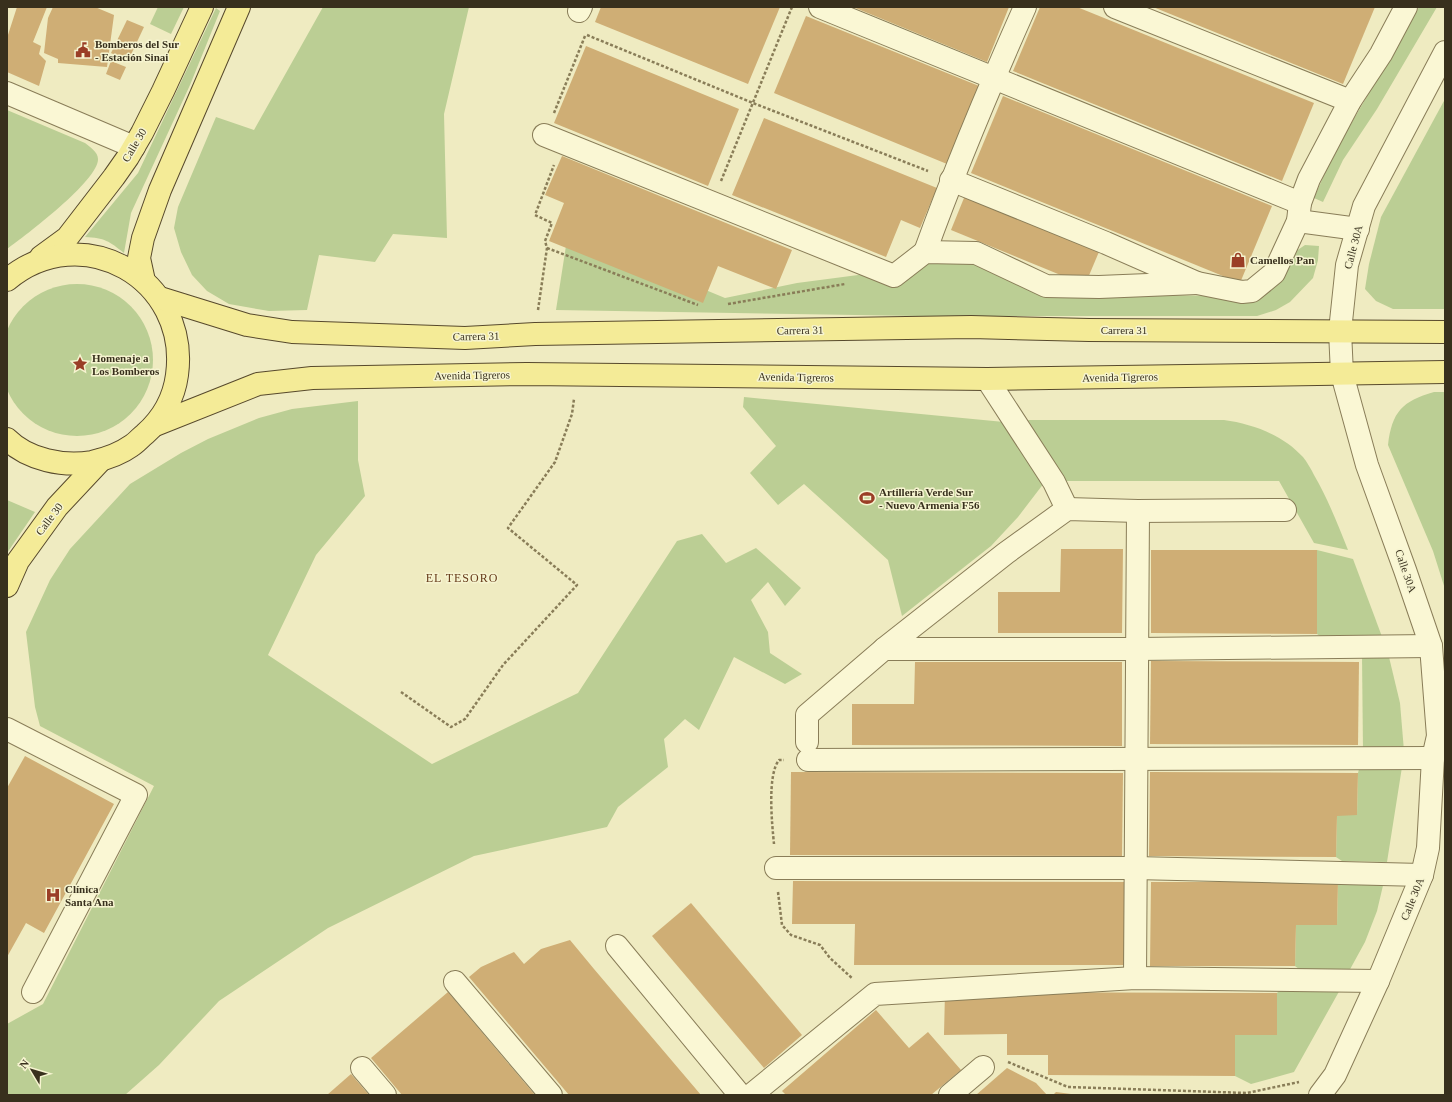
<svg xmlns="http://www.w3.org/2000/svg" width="1452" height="1102" font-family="'Times New Roman',serif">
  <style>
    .green { fill: #bbce94 }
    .building { fill: #cfae75 }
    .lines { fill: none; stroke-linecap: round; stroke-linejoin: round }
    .minor-casing { stroke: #897d58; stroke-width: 24 }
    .major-casing { stroke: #57492c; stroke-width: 24 }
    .path { stroke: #897d58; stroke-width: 2.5; stroke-dasharray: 3 2; stroke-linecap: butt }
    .minor { stroke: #faf7d4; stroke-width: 22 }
    .major { stroke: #f4eb97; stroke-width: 22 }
    .labels { text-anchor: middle; stroke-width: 3; stroke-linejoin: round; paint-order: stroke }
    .poi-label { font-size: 11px; font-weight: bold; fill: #38301d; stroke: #f6f4d0; text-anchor: start }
    .street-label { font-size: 11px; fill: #38301d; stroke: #f6f4d0 }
    .neighbourhood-label { font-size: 12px; letter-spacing: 1px; fill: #663b1a; stroke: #f6f4d0 }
  </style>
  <rect width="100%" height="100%" fill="#efebc1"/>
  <g class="green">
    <path d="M158,7h26l-13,27 -21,-10z"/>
    <path d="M323,7h146l-25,107 3,124 -54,-4 -18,28 -56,-7 -12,55 -38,1 -40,-7 -22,-13 -15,-16 -11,-23 -7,-24 4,-21 38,-90 38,13z"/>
    <path d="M1419,7h18l-60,102 -34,51 -20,42 -9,-4 20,-45z"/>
    <path d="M216,8l4,3 -30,74 -59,128 -7,40c-15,-12 -19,-15 -39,-16l53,-64z"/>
    <path d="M1445,99v210h-52l-17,-8 -11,-12 4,-25 12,-47z"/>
    <path d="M7,110l78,33c5,4 13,9 13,16 1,21 -73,77 -91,90z"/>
    <path d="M568,233l157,65 72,-15 107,-14 34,-11 22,1 188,36 82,1 75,-51 14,1 -1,14 -5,18 -23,24 -14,8 -19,6h-339l-362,-6z"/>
    <circle cx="77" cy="360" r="76"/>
    <path d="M1434,392h11v197l-12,-38 -45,-106c4,-33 14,-44 46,-53z"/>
    <path d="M744,397l260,25 40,61 -26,34 -27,29 -89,70 -14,-56 -84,-76 -26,21 -28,-32 26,-27 -33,-39z"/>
    <path d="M358,401v59l7,36 -49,59 -48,100 164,109 146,-71 99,-152 25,-7 24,29 30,-15 45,40 -16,18 -17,-24 -17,18 17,32 2,21 32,21 -17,10 -51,-27 -35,73 -14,-11 -21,20 4,28 -50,40 -11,20 -133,29 -146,72 -109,73 -60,64 -34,30h-118v-71l36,-20 111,-218 -114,-60 -5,-19 -9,-75 24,-52 20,-31 60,-65 51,-31 27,-14 51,-21 33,-9z"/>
    <path d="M1028,420h196c29,4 59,15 79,37 4,5 8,12 11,18 14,24 24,50 34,75l-34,-7 -35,-62h-216z"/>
    <path d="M7,500l28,12 -28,41z"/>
    <path d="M1317,550l36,9 31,83 -58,-2 -9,-6z"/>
    <path d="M1362,656l27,1 11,46 4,48h-41z"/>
    <path d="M1360,765l42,2 -15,95 -45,-1 -6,-4 1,-42h20l1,-42z"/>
    <path d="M1385,877l-8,34 -12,31 -17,31 -45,-1 -8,-6 1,-41h41l1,-43z"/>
    <path d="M1283,987l58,1 -47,84 -43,12 -16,-8v-41h42v-42z"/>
  </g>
  <g class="building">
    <path d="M17,7h30l-14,35 8,4 -2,8 7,7 -7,25 -32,-14v-34z"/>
    <path d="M53,7h42l19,8 -7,52 -49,-4v-4l-14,-6 4,-35z"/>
    <path d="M601,7h179l-32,77 -153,-62z"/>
    <path d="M853,7h156l-22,55z"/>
    <path d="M1040,7h37l237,96 -32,78 -269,-110z"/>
    <path d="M1153,7h222l-32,77z"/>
    <path d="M806,16l173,70 -32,78 -173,-71z"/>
    <path d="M127,20l17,7 -16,34 -17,-8z"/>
    <path d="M586,46l153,63 -31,77 -154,-63z"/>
    <path d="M111,61l15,6 -6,13 -14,-6z"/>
    <path d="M1003,96l269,110 -32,77 -269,-110z"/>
    <path d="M764,118l173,70 -17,40 -19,-8 -15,37 -154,-62z"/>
    <path d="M562,156l230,94 -16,39 -58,-23 -15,37 -154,-62 15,-38 -19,-8z"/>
    <path d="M966,193l135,54 -16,38 -134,-55z"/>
    <path d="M1061,549h62l-1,84h-124v-41h62z"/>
    <path d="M1151,550h166v84l-166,-1z"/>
    <path d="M1151,661l208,1 -1,83 -208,-1z"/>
    <path d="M915,662h207v84l-270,-1v-41h62z"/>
    <path d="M25,756l89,48 -70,129 -18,-10 -19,34v-169z"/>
    <path d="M791,772l332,1 -1,83 -332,-1z"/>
    <path d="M1150,772l208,1 -1,42 -20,1 -1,41 -187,-1z"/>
    <path d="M793,881l332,1 -1,83h-270l1,-41h-63z"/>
    <path d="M1151,882h187l-1,43h-41l-1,41h-145z"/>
    <path d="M691,903l111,132 -38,33 -112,-132z"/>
    <path d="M570,940l24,29 107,126h-132l-100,-118 12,-10 33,-15 10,12 17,-15z"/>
    <path d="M448,992l16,19 71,84h-133l-31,-37z"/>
    <path d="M945,992l332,1v42h-42v41l-187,-1v-20h-41v-21l-63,1z"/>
    <path d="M876,1010l33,38 19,-16 33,38 -30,25h-145l-4,-4z"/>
    <path d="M1007,1068l29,15 11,12h-71z"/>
    <path d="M351,1074l18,21h-42z"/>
    <path d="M1056,1092l15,2v1h-18z"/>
  </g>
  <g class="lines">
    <g class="minor-casing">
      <g id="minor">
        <path d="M820,7l480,196"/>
        <path d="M1115,7l235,94"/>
        <path d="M579,11l2,-4"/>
        <path d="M7,93l127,54"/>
        <path d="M544,135l350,141 31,-24 51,1 70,33 53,1 98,-4"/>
        <path d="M951,180l155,63 91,40 45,9 10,-1 22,-18 24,-52 2,-18 9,-24 41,-78 31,-47 25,-47"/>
        <path d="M1298,221l60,8"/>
        <path d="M925,252c30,-83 64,-164 100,-245"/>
        <path d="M987,379l67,103 13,27"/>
        <path d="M884,649h253l294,-3"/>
        <path d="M7,729l129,66 -103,197"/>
        <path d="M807,742v-27l77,-66 122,-96 61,-44 71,2 147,-1"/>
        <path d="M808,760l625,-2"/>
        <path d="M776,868h359l287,7"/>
        <path d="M617,946l123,149"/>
        <path d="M1135,978l3,-467"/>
        <path d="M455,982l96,113"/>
        <path d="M362,1068l23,27"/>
        <path d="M751,1095l124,-101 260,-16 243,3"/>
        <path d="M950,1095l33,-28"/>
        <path d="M1320,1095l15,-20 43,-94 44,-106 6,-27 5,-90 5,-22 -7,-90 -26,-76 -38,-105 -25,-91 -2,-43 7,-66 17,-59 81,-154"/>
      </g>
    </g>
    <g class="major-casing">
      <g id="major">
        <path d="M41,257l26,-19 47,-61 14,-20 14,-24 21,-42 39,-84"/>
        <path d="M7,280c75,-63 183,-1 170,95 -3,23 -15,44 -32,59 -5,4 -9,9 -14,12 -11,8 -26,13 -39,16 -28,5 -64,-2 -85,-23"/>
        <path d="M144,281l-5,-23 4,-20 17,-48 79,-183"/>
        <path d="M160,298l87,27 45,7 173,6 70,-4 436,-7 118,3 356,2"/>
        <path d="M155,425l103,-41 54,-6 215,-4 460,5 458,-7"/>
        <path d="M7,586l11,-25 39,-54 44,-47"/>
      </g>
    </g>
    <g class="path">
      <path d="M587,35l166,68 175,68"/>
      <path d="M554,113l31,-77"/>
      <path d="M721,181l71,-174"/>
      <path d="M547,248l151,57"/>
      <path d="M728,304l117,-20"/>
      <path d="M538,310l9,-62 -2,-7 7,-18 -17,-8 19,-50"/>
      <path d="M401,692l50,35 14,-8 38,-54 74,-80 -69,-57 47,-66 17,-48 2,-15"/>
      <path d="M774,844c-2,-20 -7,-69 5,-84h5"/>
      <path d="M778,892l4,33 9,10 29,10 10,13 23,21"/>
      <path d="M1008,1062l60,25 179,6 52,-11"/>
    </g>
    <use href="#minor" class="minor"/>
    <use href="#major" class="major"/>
  </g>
  <defs>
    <g id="civic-bare" transform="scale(1.2)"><path d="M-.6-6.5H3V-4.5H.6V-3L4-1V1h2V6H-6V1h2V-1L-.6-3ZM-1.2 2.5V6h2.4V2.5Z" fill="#9a3e26" stroke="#f6f4d0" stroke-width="2.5" paint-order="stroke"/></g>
    <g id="shop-bare" transform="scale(1.2)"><path d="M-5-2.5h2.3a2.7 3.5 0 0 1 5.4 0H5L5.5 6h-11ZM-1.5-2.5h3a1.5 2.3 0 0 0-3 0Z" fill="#9a3e26" stroke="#f6f4d0" stroke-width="2.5" paint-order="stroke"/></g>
    <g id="sight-bare" transform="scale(1.2)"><path d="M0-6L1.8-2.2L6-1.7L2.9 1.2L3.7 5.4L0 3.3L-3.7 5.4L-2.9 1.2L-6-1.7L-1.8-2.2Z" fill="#9a3e26" stroke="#f6f4d0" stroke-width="2.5" paint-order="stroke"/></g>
    <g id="stadium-bare" transform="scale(1.2)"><path d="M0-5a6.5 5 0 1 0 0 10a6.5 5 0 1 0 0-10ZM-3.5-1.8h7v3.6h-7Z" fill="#9a3e26" stroke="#f6f4d0" stroke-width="2.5" paint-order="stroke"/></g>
    <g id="hospital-bare" transform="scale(1.2)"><path d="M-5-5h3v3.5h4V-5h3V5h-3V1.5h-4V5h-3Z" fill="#9a3e26" stroke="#f6f4d0" stroke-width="2.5" paint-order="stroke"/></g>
  </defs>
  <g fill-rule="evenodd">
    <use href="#civic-bare" x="83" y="50"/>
    <use href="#shop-bare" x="1238" y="260"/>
    <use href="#sight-bare" x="80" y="364"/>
    <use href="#stadium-bare" x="867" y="498"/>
    <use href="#hospital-bare" x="53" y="895"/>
  </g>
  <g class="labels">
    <g class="poi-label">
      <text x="95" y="48">Bomberos del Sur<tspan x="95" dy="13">- Estación Sinai</tspan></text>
      <text x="1250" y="264">Camellos Pan</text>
      <text x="92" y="362">Homenaje a<tspan x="92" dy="13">Los Bomberos</tspan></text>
      <text x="879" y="496">Artillería Verde Sur<tspan x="879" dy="13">- Nuevo Armenia F56</tspan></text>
      <text x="65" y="893">Clínica<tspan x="65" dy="13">Santa Ana</tspan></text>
    </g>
    <g class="street-label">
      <text transform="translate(134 145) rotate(-59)" y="4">Calle 30</text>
      <text transform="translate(1353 247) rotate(-75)" y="4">Calle 30A</text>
      <text transform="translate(800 330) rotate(-1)" y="4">Carrera 31</text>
      <text x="1124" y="334">Carrera 31</text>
      <text transform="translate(476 336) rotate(-1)" y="4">Carrera 31</text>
      <text transform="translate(472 375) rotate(-1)" y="4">Avenida Tigreros</text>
      <text transform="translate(796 377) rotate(1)" y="4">Avenida Tigreros</text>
      <text transform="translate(1120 377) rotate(-1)" y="4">Avenida Tigreros</text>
      <text transform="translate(49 519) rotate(-53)" y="4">Calle 30</text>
      <text transform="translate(1406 571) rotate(71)" y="4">Calle 30A</text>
      <text transform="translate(1412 899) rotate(-68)" y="4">Calle 30A</text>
    </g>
    <g class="neighbourhood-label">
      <text x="462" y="582">EL TESORO</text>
    </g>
  </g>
  <rect width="1452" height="1102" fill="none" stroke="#38301d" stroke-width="16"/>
  <g transform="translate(32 1070) rotate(308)" stroke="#f6f4d0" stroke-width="3" paint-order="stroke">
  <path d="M0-3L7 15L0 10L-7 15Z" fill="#38301d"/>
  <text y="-6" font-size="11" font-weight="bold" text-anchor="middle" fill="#38301d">N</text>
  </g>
</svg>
